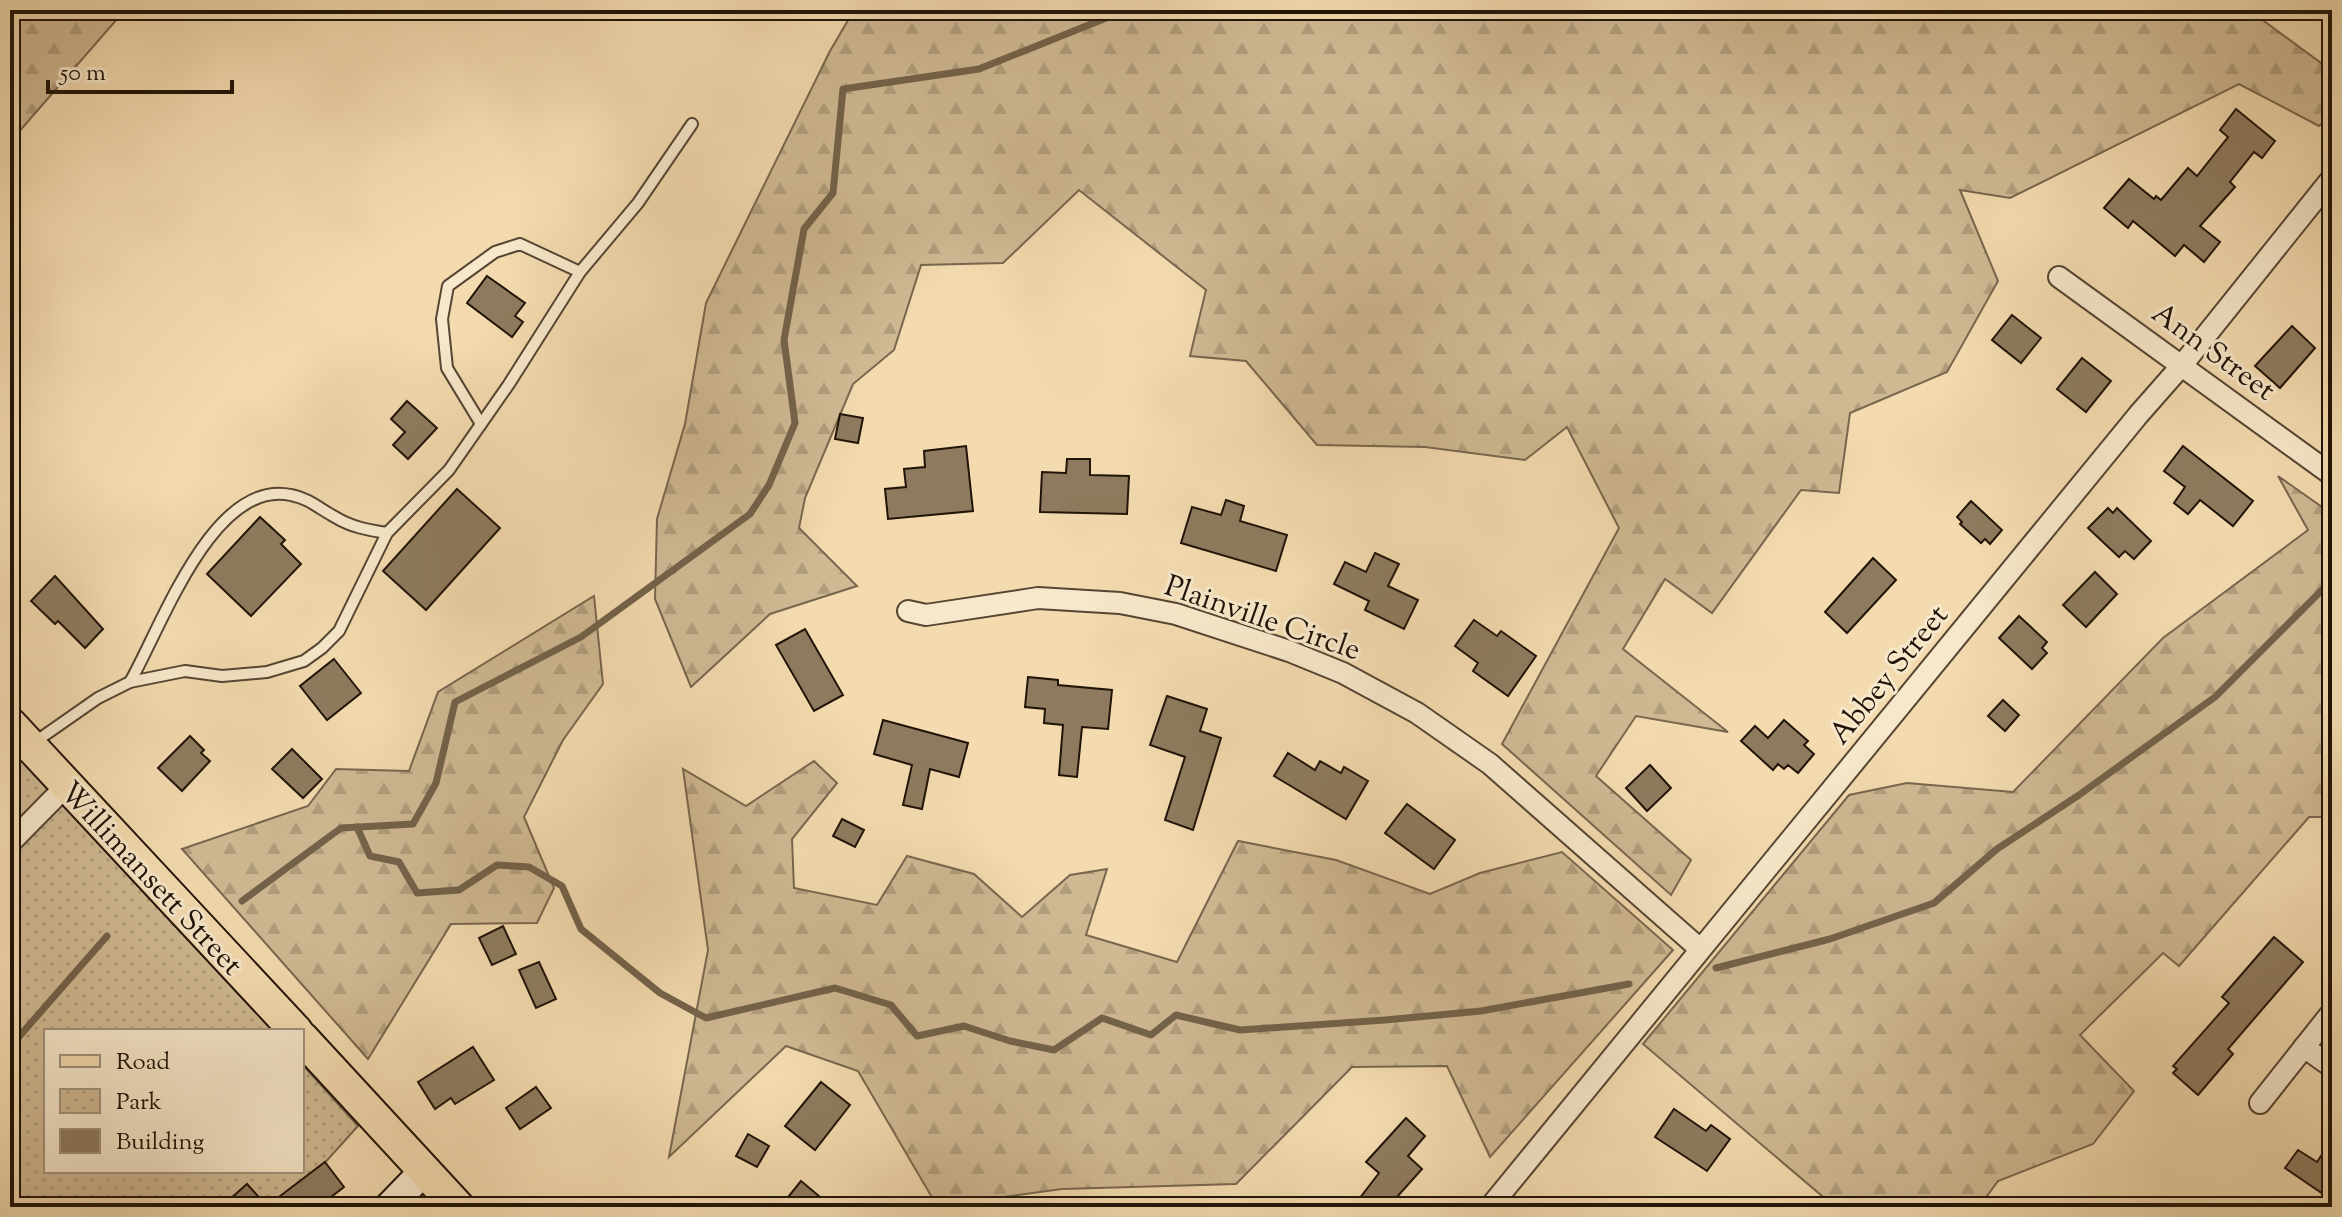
<svg xmlns="http://www.w3.org/2000/svg" width="2342" height="1217" font-family="'Sorts Mill Goudy',serif">
  <style>
    .forest { fill: url(#forest-firs); stroke: #78664e; stroke-width: 2 }
    .park { fill: url(#park-dots); stroke: #78664e; stroke-width: 2 }
    .lines { fill: none; stroke-linecap: round; stroke-linejoin: round }
    .stream { stroke: #73624a; stroke-width: 7 }
    .building { fill: #8e7b5f; stroke: #201308; stroke-width: 2 }
    .lane-casing { stroke: #554532; stroke-width: 14 }
    .street-casing { stroke: #554532; stroke-width: 24 }
    .secondary-casing { stroke: #201308; stroke-width: 32 }
    .primary-casing { stroke: #201308; stroke-width: 36 }
    .lane { stroke: #f7e8cb; stroke-width: 10 }
    .street { stroke: #f7e8cb; stroke-width: 20 }
    .secondary { stroke: #f7e8cb; stroke-width: 28 }
    .primary { stroke: #f3dbaf; stroke-width: 32 }
    .labels { text-anchor: middle; stroke-width: 6; stroke-linejoin: round; paint-order: stroke }
    .street-label { font-size: 30px; fill: #201308; stroke: #f7e8cb }
  </style>
  <defs>
    <pattern id="forest-firs" width="22" height="20" patternUnits="userSpaceOnUse" patternTransform="scale(2)"><rect width="22" height="20" fill="#cfb993"/><path d="M5 1l3.5 6h-7zM16 11l3.5 6h-7z" fill="#b19e7d"/></pattern>
    <pattern id="park-dots" width="8" height="8" patternUnits="userSpaceOnUse" patternTransform="scale(2)"><rect width="8" height="8" fill="#cfb993"/><path d="M2 2h.1M6 6h.1" fill="none" stroke="#b19e7d" stroke-width="1.8" stroke-linecap="round"/></pattern>
  </defs>
  <rect width="100%" height="100%" fill="#f3dbaf"/>
  <filter id="stains"><feTurbulence type="fractalNoise" baseFrequency=".0025" numOctaves="4"/><feColorMatrix values="0 0 0 0 .2 0 0 0 0 .09 0 0 0 0 .02 0 0 0 .5 -.17"/></filter>
  <radialGradient id="worn" r=".72"><stop offset=".6" stop-color="#630" stop-opacity="0"/><stop offset="1" stop-color="#630" stop-opacity=".3"/></radialGradient>
  <g class="forest">
    <path d="M10,10h115l-115,132z"/>
    <path d="M854,10h1395l83,61v43l-13,12 -80,-42 -229,114 -50,-8 38,91 -51,91 -97,41 -11,80 -38,-3 -89,123 -47,-34 -42,70 105,83 -92,-16 -40,60 95,84 -20,35 -169,-151 117,-216 -52,-101 -42,33 -100,-13 -108,-2 -71,-84 -56,-5 16,-66 -127,-100 -76,73 -82,2 -27,85 -41,34 -48,114 -6,30 58,58 -87,28 -79,73 -36,-88 2,-80 28,-95 21,-121 124,-252z"/>
    <path d="M2278,476l54,38v303h-23l-130,149 -16,-13 -83,82 54,56 -41,53 -95,37 -19,26h-144l-192,-163 206,-249 58,-12 106,9 150,-154 145,-108z"/>
    <path d="M594,596l9,88 -40,56 -39,77 30,71 -17,35 -86,1 -83,135 -186,-210 126,-43 28,-37 73,2 29,-79z"/>
    <path d="M814,761l23,22 -45,56 2,49 83,17 30,-49 67,18 48,43 48,-42 37,-6 -21,66 91,27 61,-121 98,19 94,34 50,-21 82,-21 111,98 -183,207 -43,-91 -95,1 -116,117 -174,5 -125,17 -79,-135 -72,-25 -117,111 39,-207 -25,-181 63,37z"/>
  </g>
  <path class="park" d="M10,739l263,292h-227v140h256v-107l56,62 -73,81h-275z"/>
  <g class="lines">
    <g class="stream">
      <path d="M357,827l13,29 29,6 18,31 42,-3 38,-25 32,2 33,19 19,43 79,64 46,25 129,-30 56,17 26,31 47,-10 46,15 44,9 48,-32 49,17 25,-20 64,15 145,-10 96,-9 148,-27"/>
      <path d="M242,901l99,-73 72,-4 23,-41 19,-81 126,-65 169,-123 19,-29 26,-62 -11,-83 20,-111 29,-36 10,-104 136,-20 147,-59"/>
      <path d="M1716,968l114,-29 104,-36 63,-54 82,-54 136,-98 117,-117"/>
      <path d="M10,1047l97,-111"/>
    </g>
  </g>
  <g class="building">
    <path d="M2236,109l39,32 -13,17 -8,-6 -24,30 5,5 -35,39 20,16 -16,20 -20,-17 -9,11 -42,-35 -5,7 -24,-20 25,-29 25,20 2,-3 5,4 27,-32 9,8 31,-39 -8,-7z"/>
    <path d="M487,276l38,27 -10,13 8,6 -11,15 -45,-34z"/>
    <path d="M2012,315l29,23 -20,25 -29,-23z"/>
    <path d="M2292,326l23,22 -35,40 -25,-22z"/>
    <path d="M2082,358l29,23 -25,31 -29,-23z"/>
    <path d="M407,401l30,27 -29,31 -15,-14 12,-13 -14,-13z"/>
    <path d="M840,414l23,4 -5,25 -23,-4z"/>
    <path d="M966,446l7,65 -85,8 -3,-30 21,-2 -2,-18 21,-2 -1,-16z"/>
    <path d="M2183,446l70,55 -20,25 -33,-26 -12,14 -14,-11 11,-16 -21,-16z"/>
    <path d="M1067,459h23v16l39,1 -2,38 -87,-2 2,-40 24,1z"/>
    <path d="M457,489l43,39 -74,82 -43,-39z"/>
    <path d="M1226,500l18,6 -4,15 47,14 -11,36 -95,-28 11,-36 29,8z"/>
    <path d="M1971,501l31,29 -12,14 -5,-5 -4,4 -21,-19 2,-2 -5,-5z"/>
    <path d="M2108,508l5,5 4,-5 34,33 -17,18 -9,-8 -6,6 -31,-29z"/>
    <path d="M260,517l25,23 -4,4 20,20 -50,52 -44,-42z"/>
    <path d="M1375,553l24,11 -11,22 30,14 -14,29 -39,-19 4,-9 -35,-17 11,-22 21,10z"/>
    <path d="M1873,558l23,22 -49,53 -22,-21z"/>
    <path d="M2095,572l22,22 -31,33 -23,-22z"/>
    <path d="M55,576l48,53 -18,19 -27,-27 -3,3 -24,-23z"/>
    <path d="M2019,616l28,26 -5,6 5,5 -15,16 -33,-31z"/>
    <path d="M1474,620l23,16 4,-5 35,25 -28,40 -35,-25 5,-8 -23,-17z"/>
    <path d="M805,629l38,66 -29,16 -38,-66z"/>
    <path d="M334,659l27,34 -34,27 -27,-34z"/>
    <path d="M1028,677l30,3v5l54,5 -4,39 -26,-2 -5,50 -18,-2 4,-50 -19,-2 1,-14 -20,-2z"/>
    <path d="M1167,696l40,13 -7,22 21,7 -28,92 -28,-10 20,-63 -35,-12z"/>
    <path d="M2003,700l16,15 -14,16 -17,-15z"/>
    <path d="M883,720l85,23 -9,34 -29,-8 -8,40 -19,-4 9,-40 -38,-11z"/>
    <path d="M1784,720l24,21 -4,4 10,9 -16,19 -10,-8 -4,4 -6,-5 -5,6 -32,-29 14,-15 13,12z"/>
    <path d="M190,736l14,14 -3,3 9,8 -28,30 -24,-23z"/>
    <path d="M292,749l30,30 -19,19 -31,-29z"/>
    <path d="M1288,753l27,17 5,-9 21,12 3,-6 24,14 -22,38 -72,-43z"/>
    <path d="M1650,765l21,23 -24,23 -21,-23z"/>
    <path d="M1407,804l48,36 -21,29 -49,-36z"/>
    <path d="M842,819l22,11 -9,17 -22,-11z"/>
    <path d="M503,926l13,28 -24,11 -13,-27z"/>
    <path d="M2274,937l29,25 -75,87 5,5 -35,41 -25,-22 4,-4 -4,-3 56,-63 -7,-6z"/>
    <path d="M539,962l17,37 -20,9 -17,-38z"/>
    <path d="M473,1047l21,33 -39,24 -4,-6 -16,11 -17,-27z"/>
    <path d="M821,1082l29,23 -35,45 -30,-24z"/>
    <path d="M536,1087l15,21 -31,21 -14,-21z"/>
    <path d="M1674,1109l32,22 5,-6 19,14 -23,32 -52,-34z"/>
    <path d="M1406,1118l19,18 -17,20 14,13 -34,38h-35l26,-34 -13,-11z"/>
    <path d="M748,1134l21,12 -12,21 -21,-11z"/>
    <path d="M2332,1139v61l-47,-32 13,-18 19,12z"/>
    <path d="M325,1162l19,25 -26,20h-97l26,-23 20,22z"/>
    <path d="M801,1181l31,26h-52z"/>
  </g>
  <g class="lines">
    <g class="lane-casing">
      <g id="lane">
        <path d="M481,424l-34,-56 -5,-49 6,-33 47,-34 25,-8 60,28"/>
        <path d="M130,682c31,-54 83,-204 161,-187 17,3 29,14 44,22 16,10 33,13 52,16"/>
        <path d="M32,744l66,-46 32,-16 55,-11 37,5 45,-4 37,-11 18,-13 17,-17 48,-98 62,-63 60,-86 71,-112 58,-69 54,-79"/>
      </g>
    </g>
    <g class="street-casing">
      <g id="street">
        <path d="M2059,277l273,198"/>
        <path d="M908,611l18,4 112,-17 82,5 56,11 113,37 54,22 74,40 73,51 210,185"/>
        <path d="M10,843l56,-57"/>
        <path d="M2304,1047l28,20"/>
        <path d="M2260,1103l72,-91"/>
        <path d="M1490,1207l649,-793 44,-50 149,-186"/>
      </g>
    </g>
    <g class="secondary-casing">
      <path id="secondary" d="M389,1207l35,-36"/>
    </g>
    <g class="primary-casing">
      <g id="primary">
        <path d="M10,724l286,307"/>
        <path d="M302,1038l156,169"/>
      </g>
    </g>
    <use href="#lane" class="lane"/>
    <use href="#street" class="street"/>
    <use href="#secondary" class="secondary"/>
    <use href="#primary" class="primary"/>
  </g>
  <g class="labels">
    <g class="street-label">
      <text transform="translate(2214 351) rotate(36)" y="10">Ann Street</text>
      <text transform="translate(1263 617) rotate(19)" y="10">Plainville Circle</text>
      <text transform="translate(1888 674) rotate(-51)" y="10">Abbey Street</text>
      <text transform="translate(152 878) rotate(47)" y="10">Willimansett Street</text>
    </g>
  </g>
  <rect width="2342" height="1217" fill="none" stroke="#f3dbaf" stroke-width="40"/>
  <rect x="12" y="12" width="2318" height="1193" fill="none" stroke="#201308" stroke-width="4"/>
  <rect x="20" y="20" width="2302" height="1177" fill="none" stroke="#201308" stroke-width="2"/>
  <rect x="44" y="1029" width="260" height="144" fill="#f7e8cb" stroke="#a1937d" stroke-width="2"/>
  <rect x="60" y="1055" width="40" height="12" fill="#f3dbaf" stroke="#a1937d" stroke-width="2"/>
  <text x="116" y="1069" font-size="24" fill="#201308">Road</text>
  <rect x="60" y="1089" width="40" height="24" fill="url(#park-dots)" stroke="#a1937d" stroke-width="2"/>
  <text x="116" y="1109" font-size="24" fill="#201308">Park</text>
  <rect x="60" y="1129" width="40" height="24" fill="#8e7b5f" stroke="#a1937d" stroke-width="2"/>
  <text x="116" y="1149" font-size="24" fill="#201308">Building</text>
  <path d="M48 80v12h184v-12" fill="none" stroke="#201308" stroke-width="4"/>
  <text x="60" y="80" font-size="24" fill="#201308" stroke="#f7e8cb" stroke-width="6" paint-order="stroke">50 m</text>
  <rect width="100%" height="100%" filter="url(#stains)"/>
  <rect width="100%" height="100%" fill="url(#worn)"/>
</svg>
